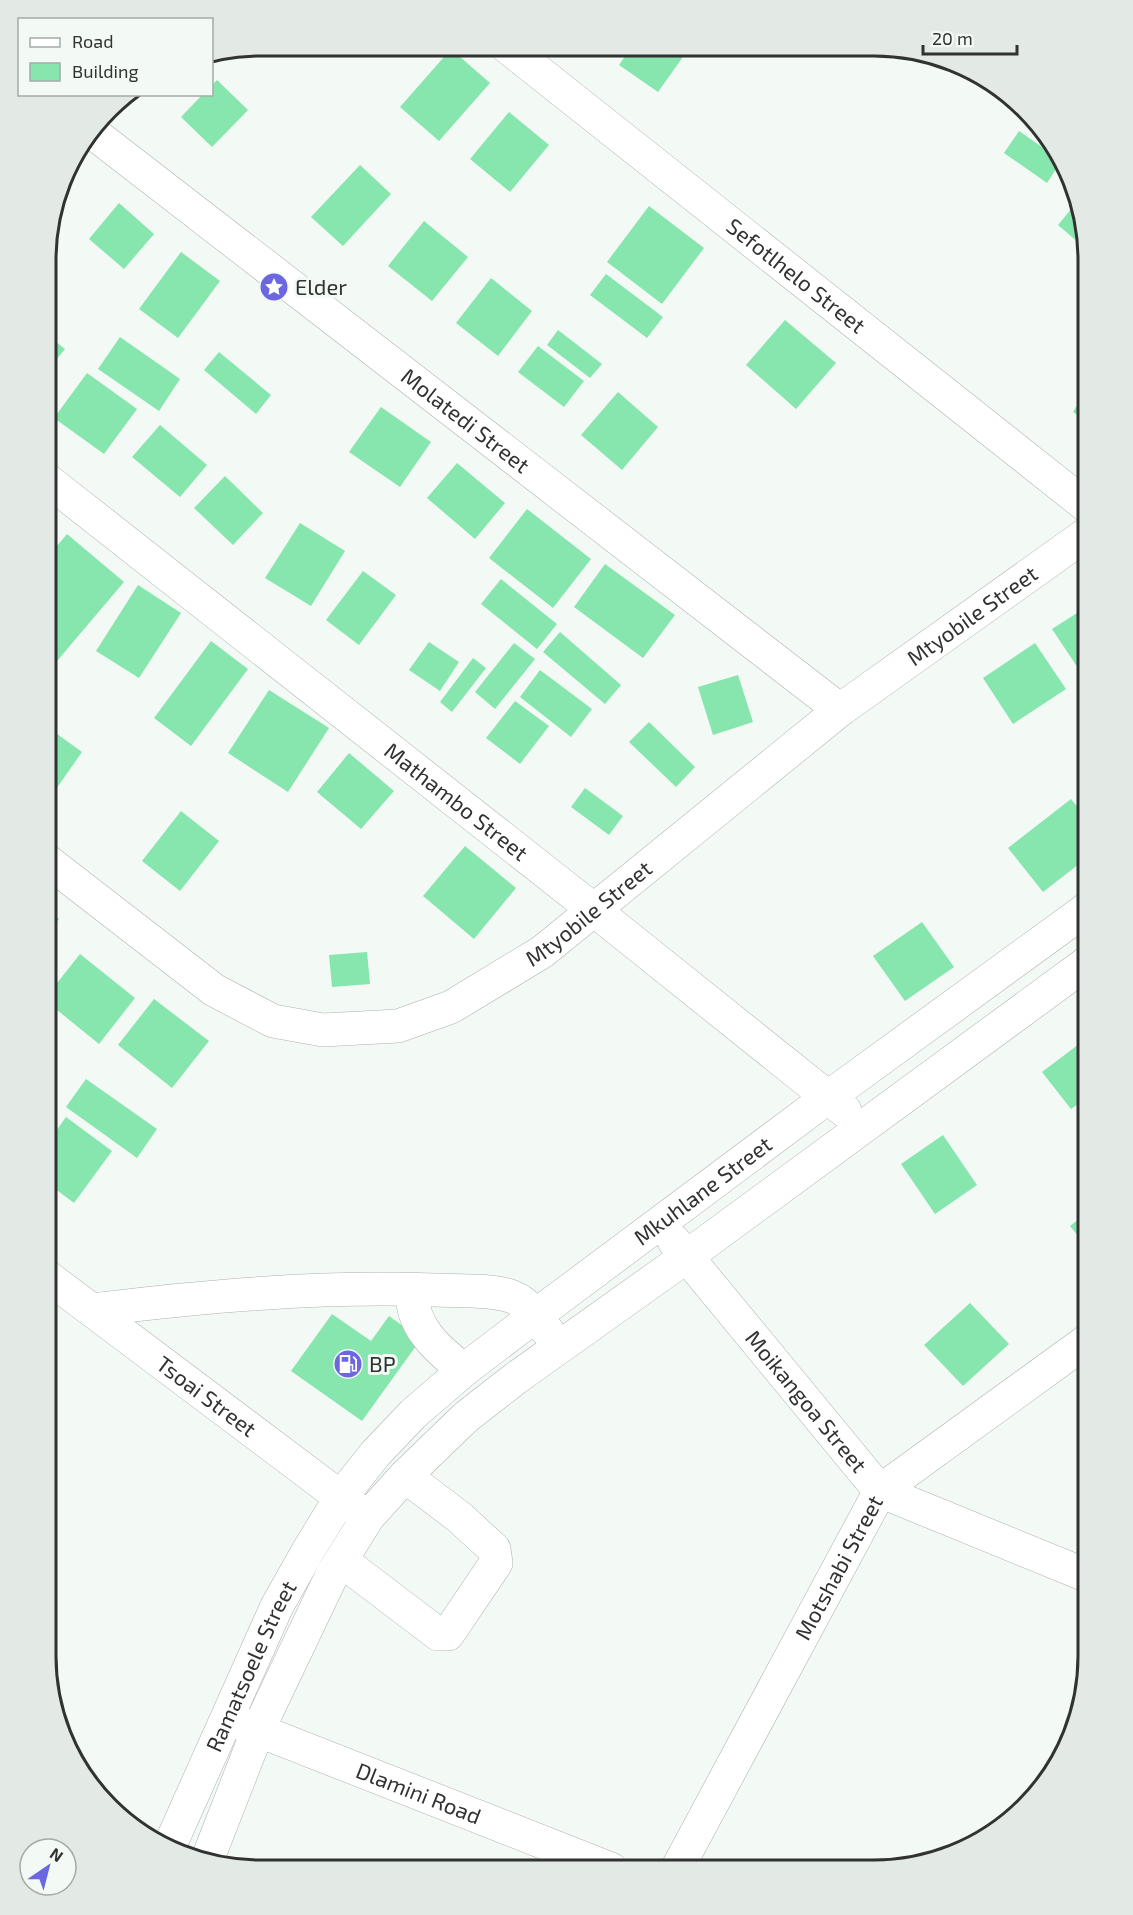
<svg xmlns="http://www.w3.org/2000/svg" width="1133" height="1915" font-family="'Exo 2',sans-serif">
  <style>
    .building { fill: #86e6ad }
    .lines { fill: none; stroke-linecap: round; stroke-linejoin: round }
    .minor-casing { stroke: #adb2af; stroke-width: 34 }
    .minor { stroke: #fff; stroke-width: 33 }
    .labels { text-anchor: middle; stroke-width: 6; stroke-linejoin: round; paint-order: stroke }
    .street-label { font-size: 22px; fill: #303331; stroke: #f3f9f5 }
    .poi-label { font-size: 22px; fill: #303331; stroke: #f3f9f5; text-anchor: start }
    .rim { fill: none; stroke: #303331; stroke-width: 3 }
  </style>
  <rect width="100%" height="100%" fill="#f3f9f5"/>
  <g class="building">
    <path d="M632,46h41l12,8 -27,38 -39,-27z"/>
    <path d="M451,49l39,34 -51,58 -39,-34z"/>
    <path d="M217,80l31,30 -36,37 -31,-30 22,-23h9v-9z"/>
    <path d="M509,112l40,33 -39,47 -40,-33z"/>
    <path d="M1019,131l36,25 5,7 -13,20 -43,-30z"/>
    <path d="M360,165l31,29 -48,52 -32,-29z"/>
    <path d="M1077,202l9,47 -28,-24z"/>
    <path d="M119,203l35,31 -30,35 -35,-30z"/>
    <path d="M649,206l55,42 -42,56 -55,-42z"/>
    <path d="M424,221l44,36 -36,44 -44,-35z"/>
    <path d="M181,252l39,29 -42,57 -39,-29z"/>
    <path d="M606,274l57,43 -16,21 -57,-43z"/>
    <path d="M491,278l41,33 -34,45 -42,-33z"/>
    <path d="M785,320l51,43 -40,46 -50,-44z"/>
    <path d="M558,330l44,34 -12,14 -43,-33z"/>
    <path d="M47,335l18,14 -18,22z"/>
    <path d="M120,337l60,42 -21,32 -61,-42z"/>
    <path d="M538,346l46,35 -20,26 -46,-35z"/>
    <path d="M219,352l52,43 -15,19 -52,-44z"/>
    <path d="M87,373l50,36 -33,45 -50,-36z"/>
    <path d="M1088,388v34l-15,-10z"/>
    <path d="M618,392l40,35 -36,43 -41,-35z"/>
    <path d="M381,407l50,35 -31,45 -51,-35z"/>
    <path d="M160,425l47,40 -27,32 -48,-40z"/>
    <path d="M457,463l48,40 -30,36 -48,-41z"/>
    <path d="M225,476l38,37 -30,32 -39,-37z"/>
    <path d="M527,509l64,50 -38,49 -64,-50z"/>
    <path d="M300,523l45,28 -34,55 -46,-28z"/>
    <path d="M67,534l57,48 -67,79 -11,-9v-93z"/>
    <path d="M605,564l70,51 -32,43 -69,-51z"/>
    <path d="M363,571l33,24 -37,50 -33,-25z"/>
    <path d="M501,579l56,45 -20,25 -56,-45z"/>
    <path d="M138,585l43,28 -42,65 -43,-27z"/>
    <path d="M1088,606v60l-8,5 -28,-42z"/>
    <path d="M560,632l61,53 -16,19 -62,-52z"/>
    <path d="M211,641l37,28 -57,77 -37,-28z"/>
    <path d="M429,642l30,20 -19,29 -31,-21z"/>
    <path d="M514,643l21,16 -40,50 -20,-17z"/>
    <path d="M1035,643l31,46 -53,35 -30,-46z"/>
    <path d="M473,658l13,10 -34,44 -12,-10z"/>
    <path d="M540,670l52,39 -21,28 -51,-40z"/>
    <path d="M738,675l15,47 -40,13 -15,-48z"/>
    <path d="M269,690l60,38 -41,64 -60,-39z"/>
    <path d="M515,701l34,25 -29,38 -34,-26z"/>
    <path d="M649,722l46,45 -19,20 -47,-45z"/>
    <path d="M46,726l36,26 -28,40 -8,-5z"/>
    <path d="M349,753l45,38 -33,38 -44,-37z"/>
    <path d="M585,788l38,28 -14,19 -38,-28z"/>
    <path d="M1071,799l17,21v37l-45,35 -35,-44z"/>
    <path d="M181,811l38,30 -39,50 -38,-30z"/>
    <path d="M465,846l51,42 -42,51 -51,-43z"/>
    <path d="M46,908l13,11 -13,15z"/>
    <path d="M922,922l32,45 -49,34 -32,-45z"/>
    <path d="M367,952l3,32 -38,3 -3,-32z"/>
    <path d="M80,954l55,44 -36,46 -53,-43v-4z"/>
    <path d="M154,999l55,42 -37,47 -54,-43z"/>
    <path d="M1087,1038l1,59 -17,12 -29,-37z"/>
    <path d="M86,1079l71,50 -20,29 -71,-51z"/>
    <path d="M66,1117l46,34 -38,52 -28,-21v-37z"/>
    <path d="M943,1135l34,50 -42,29 -34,-50z"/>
    <path d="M1088,1212v36l-18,-22z"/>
    <path d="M970,1303l39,41 -46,42 -39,-41z"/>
    <path d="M332,1314l39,27 18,-25 32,23 -59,82 -71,-50z"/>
  </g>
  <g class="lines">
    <g class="minor-casing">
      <g id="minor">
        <path id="s1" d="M506,46l582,461"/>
        <path id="s2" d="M92,132l748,578"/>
        <path id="s3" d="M46,479l548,431 251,201"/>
        <path id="s4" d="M46,860l168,130 59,31 50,9 75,-4 53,-19 91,-55 298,-242 248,-177"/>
        <path id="s5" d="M674,1241l206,250 208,85"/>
        <path id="s6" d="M45,1275l314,236"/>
        <path d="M413,1290c-4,35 25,60 51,80"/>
        <path d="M92,1310c114,-14 228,-24 343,-20 21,1 58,-1 78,7 15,6 25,22 35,35"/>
        <path d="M342,1561l96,73h10l48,-71 -2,-14 -35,-32 -54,-41"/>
        <path id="s7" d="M237,1722l374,147"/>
        <path id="s8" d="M171,1843l106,-237 31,-55 33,-54 34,-43 38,-40 51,-44 71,-54 292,-218 261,-190"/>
        <path d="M208,1858l50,-128 74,-155 36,-58 37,-41 61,-59 50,-39 170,-121 402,-295"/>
        <path id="s9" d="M677,1869l203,-378 208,-151"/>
      </g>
    </g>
    <use href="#minor" class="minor"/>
  </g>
  <defs>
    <g id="sight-disc" transform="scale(1.5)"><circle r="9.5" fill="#6c67e1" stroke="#f3f9f5"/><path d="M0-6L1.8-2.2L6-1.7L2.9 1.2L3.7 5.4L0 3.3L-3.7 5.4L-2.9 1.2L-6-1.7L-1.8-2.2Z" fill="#fff"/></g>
    <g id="fuel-disc" transform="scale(1.5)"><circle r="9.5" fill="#6c67e1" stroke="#f3f9f5"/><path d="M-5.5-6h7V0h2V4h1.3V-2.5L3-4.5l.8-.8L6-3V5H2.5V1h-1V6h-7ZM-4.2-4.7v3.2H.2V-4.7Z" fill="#fff"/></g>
  </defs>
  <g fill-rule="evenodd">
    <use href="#sight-disc" x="274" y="287"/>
    <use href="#fuel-disc" x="348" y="1364"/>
  </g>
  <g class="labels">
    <g class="street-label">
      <text dy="8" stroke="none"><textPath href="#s1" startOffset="370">Sefotlhelo Street</textPath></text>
      <text dy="8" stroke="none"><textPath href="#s2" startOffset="472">Molatedi Street</textPath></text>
      <text dy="8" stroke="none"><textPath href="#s4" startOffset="1114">Mtyobile Street</textPath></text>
      <text dy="8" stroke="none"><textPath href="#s3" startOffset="522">Mathambo Street</textPath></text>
      <text dy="8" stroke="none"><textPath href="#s4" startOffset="628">Mtyobile Street</textPath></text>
      <text dy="8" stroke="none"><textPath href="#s8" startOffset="862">Mkuhlane Street</textPath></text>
      <text dy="8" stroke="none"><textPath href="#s6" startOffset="202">Tsoai Street</textPath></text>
      <text dy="8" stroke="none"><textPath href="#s5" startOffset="208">Moikangoa Street</textPath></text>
      <text dy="8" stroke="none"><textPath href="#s9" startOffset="342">Motshabi Street</textPath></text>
      <text dy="8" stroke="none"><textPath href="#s8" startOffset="194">Ramatsoele Street</textPath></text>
      <text dy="8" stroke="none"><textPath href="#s7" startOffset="195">Dlamini Road</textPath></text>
    </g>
    <g class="poi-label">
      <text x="295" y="295">Elder</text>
      <text x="369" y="1372">BP</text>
    </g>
  </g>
  <path d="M0 0H1133V1915H0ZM260 56H874A204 204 0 0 1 1078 260V1656A204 204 0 0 1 874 1860H260A204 204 0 0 1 56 1656V260A204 204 0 0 1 260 56Z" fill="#e3e9e5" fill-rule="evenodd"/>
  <path class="rim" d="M260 56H874A204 204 0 0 1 1078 260V1656A204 204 0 0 1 874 1860H260A204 204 0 0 1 56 1656V260A204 204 0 0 1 260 56Z"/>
  <rect x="18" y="18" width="195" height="78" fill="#f3f9f5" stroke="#a5aaa7" stroke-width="1.5"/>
  <rect x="30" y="38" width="30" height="9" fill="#ffffff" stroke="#a5aaa7" stroke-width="1.5"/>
  <text x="72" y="48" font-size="18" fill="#303331">Road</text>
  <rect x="30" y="63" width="30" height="18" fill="#86e6ad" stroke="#a5aaa7" stroke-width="1.5"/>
  <text x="72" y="78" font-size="18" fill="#303331">Building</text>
  <g transform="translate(48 1867) rotate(35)"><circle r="28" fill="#f3f9f5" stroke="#a5aaa7" stroke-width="1.5"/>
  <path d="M0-4.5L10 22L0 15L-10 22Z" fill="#6c67e1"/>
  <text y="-9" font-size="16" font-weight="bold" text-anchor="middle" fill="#303331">N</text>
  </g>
  <path d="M923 45v9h94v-9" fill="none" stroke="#303331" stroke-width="3"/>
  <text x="932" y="45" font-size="18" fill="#303331" stroke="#f3f9f5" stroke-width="4.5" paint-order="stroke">20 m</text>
</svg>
